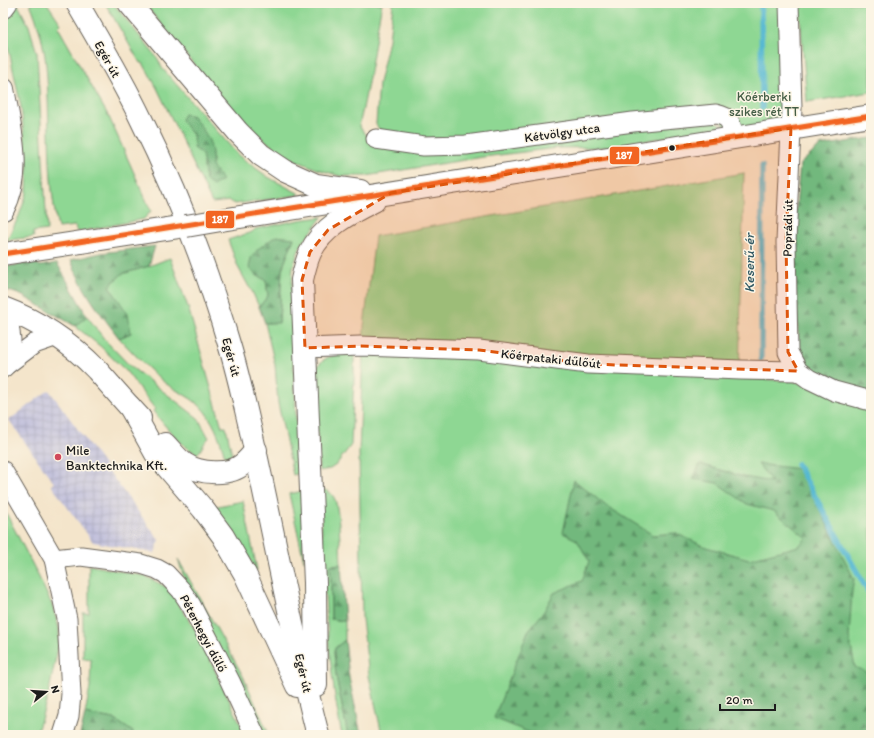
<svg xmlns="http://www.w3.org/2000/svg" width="874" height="738" font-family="Itim,sans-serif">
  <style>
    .industrial { fill: url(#industrial-grid) }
    .green { fill: #8ed793; stroke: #557a58 }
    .forest { fill: url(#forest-firs); stroke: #476a4c }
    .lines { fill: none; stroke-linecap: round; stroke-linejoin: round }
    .stream { stroke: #54b8d2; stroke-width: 5.5 }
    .street-casing { stroke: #686259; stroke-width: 21 }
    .primary-casing { stroke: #686259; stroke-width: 24 }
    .street { stroke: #fff; stroke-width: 19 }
    .primary { stroke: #fff; stroke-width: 22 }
    .primary-bridge-casing { stroke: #686259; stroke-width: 24; stroke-linecap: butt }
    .primary-bridge { stroke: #fff; stroke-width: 22 }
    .bus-1-casing { stroke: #fcf5e5; stroke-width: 8 }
    .bus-1 { stroke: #f26522; stroke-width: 5 }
    .marked { fill: #de560d; fill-opacity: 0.2; stroke: #de560d; stroke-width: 3; stroke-dasharray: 8 5; stroke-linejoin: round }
    .bus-dot { fill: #1c1c1c; stroke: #fcf5e5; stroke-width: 1.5 }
    .poi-dot { fill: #d1495b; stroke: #fcf5e5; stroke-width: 1.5 }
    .labels { text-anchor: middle; stroke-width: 3; stroke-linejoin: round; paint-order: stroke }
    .street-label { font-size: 13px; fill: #1c1c1c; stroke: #fcf5e5 }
    .park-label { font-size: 13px; fill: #445d46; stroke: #fcf5e5 }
    .poi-label { font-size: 13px; fill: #1c1c1c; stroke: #fcf5e5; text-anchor: start }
    .water-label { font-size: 14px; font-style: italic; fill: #325a65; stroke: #fcf5e5 }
    .line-badge { stroke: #fcf5e5; stroke-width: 1.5 }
    .badge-label { font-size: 11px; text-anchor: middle; font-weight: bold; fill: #fff }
  </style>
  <defs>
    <pattern id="industrial-grid" width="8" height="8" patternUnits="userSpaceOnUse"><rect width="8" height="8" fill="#c2c1dc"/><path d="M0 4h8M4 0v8" fill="none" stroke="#a6a5bc"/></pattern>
    <pattern id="forest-firs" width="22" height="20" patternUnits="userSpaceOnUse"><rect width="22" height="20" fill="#72b87d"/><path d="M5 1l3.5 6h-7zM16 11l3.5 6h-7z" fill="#5d9566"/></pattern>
  </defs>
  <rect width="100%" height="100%" fill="#fcf5e5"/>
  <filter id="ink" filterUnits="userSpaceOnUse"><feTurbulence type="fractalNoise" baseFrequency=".025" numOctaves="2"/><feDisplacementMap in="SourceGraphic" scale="8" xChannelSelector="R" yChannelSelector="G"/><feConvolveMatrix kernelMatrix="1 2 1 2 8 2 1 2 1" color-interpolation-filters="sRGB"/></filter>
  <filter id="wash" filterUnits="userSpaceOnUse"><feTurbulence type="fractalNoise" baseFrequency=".012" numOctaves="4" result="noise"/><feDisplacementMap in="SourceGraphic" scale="16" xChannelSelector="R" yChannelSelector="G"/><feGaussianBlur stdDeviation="0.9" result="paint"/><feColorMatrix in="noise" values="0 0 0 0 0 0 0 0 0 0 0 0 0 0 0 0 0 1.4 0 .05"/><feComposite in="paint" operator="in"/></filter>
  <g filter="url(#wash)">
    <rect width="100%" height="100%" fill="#f4e5cb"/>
    <path class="industrial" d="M49,390l110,150 -4,13 -62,-11 -42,-57 3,-2 -45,-63z"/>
    <g class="green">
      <path d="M17,3l12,23 8,27 10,177 -14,2 1,5 -27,3 12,-24 8,-23 1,-23 -7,-63 -17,-80 3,-11z"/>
      <path d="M30,3h17l14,21 -3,3 51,90 42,94 -7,8 -67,13 -2,-6 -17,2c-12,-53 -7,-109 -12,-163 -2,-21 -8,-42 -16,-62z"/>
      <path d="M105,3h8l45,56 4,9 77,88 29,21 30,16 1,2 -64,9 -5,-3 -18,2 -55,-115 -14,-25h-3z"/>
      <path d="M144,3h238c-8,41 -13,82 -23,123l12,15 60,9 280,-30 11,5 -4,3 -109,19 -52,1 -74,9 -117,19h-26l-23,-7 -22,-9 -18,-10 -15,-12 -27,-23z"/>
      <path d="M393,3h396l2,125 -57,9 -18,-23 -226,29 -108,-9 -6,-10 3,-41 10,-43z"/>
      <path d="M799,3h72v89l-64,10z"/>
      <path d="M744,173l-5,205 54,3 78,25v329h-489l-13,-59 -7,-57 -3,-166 5,-127 11,-90z"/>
      <path d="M322,217l-22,30 -7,20 -2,34 6,142 3,6 2,24 -9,2 -15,-72 -3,-38 -10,-42 14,-1 3,-53 12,-31 -38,37 10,5 2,16 -9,11 -8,-18 -2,-2 -11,-20 -10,-27 24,-8 3,-3 44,-9z"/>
      <path d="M170,258l18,49 34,120h4l6,27 -7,3c-5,-19 -12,-38 -26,-52 -10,-9 -23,-14 -34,-22 -17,-14 -31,-29 -46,-45l12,-5 -22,-47 13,-12 27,-8z"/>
      <path d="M87,316l18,24 25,26 68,52 11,20c-6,5 -7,12 -12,16 -18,-10 -31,-27 -44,-43l2,-2 -29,-38 -26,-25 -25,-20z"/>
      <path d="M354,353v26l-3,66 -15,20 -6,4 -11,2 -4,-96c0,-3 1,-7 3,-9 7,-12 24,-12 36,-13z"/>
      <path d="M320,489c5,1 10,2 13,7 7,8 7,55 8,68l-11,2 1,14v39l14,2v19l-10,8 -1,4 2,24 12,59h-6c-17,-81 -18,-164 -22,-246z"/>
      <path d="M303,491l1,70 -15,-67z"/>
      <path d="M243,501l14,69 -1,1 -14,-26 -29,-38z"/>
      <path d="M3,507l34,66 15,32 7,23v14l-11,54 -12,39h-33z"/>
      <path d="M178,559l65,117 26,59h-8l-75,-151z"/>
      <path d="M89,565l56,11 23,12 28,43 50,104h-113l-1,-3 -18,-13 -29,-5 5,-27 1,-28 -8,-1v-45h6z"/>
    </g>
    <g class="forest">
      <path d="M184,114l9,2c13,18 21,26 19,50l10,14 -9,6 -7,-5 -4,-27 -8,-6 -1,-13 -12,-15z"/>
      <path d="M871,138v259l-60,-23 -12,-24 -6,-109 7,-77 20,-18z"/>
      <path d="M276,236l18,2 -12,31 -3,54h-14l-6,-16 9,-11 -2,-16 -10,-5 -7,-7 2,-10 7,-9z"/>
      <path d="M155,246l-6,20 -27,8 -13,12 19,28 3,19 -12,5c-19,-25 -38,-49 -48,-78l30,-7z"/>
      <path d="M35,262l5,4 17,-3 30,53 -12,10 -54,-31 -18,-6v-22z"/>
      <path d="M700,464l44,13 28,5 -14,-18 42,5 54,110 -2,11 -3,47 6,30 16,7v61h-336l-41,-17 34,-87 15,-18 11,-20 28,-12 7,-20 -12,-21 -14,-7 11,-53 31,25 48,30 22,-2 31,14 43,12 50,-13 7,-8 -32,-27 -27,-7 -30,-21 -24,-4z"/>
      <path d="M341,564l4,57 -14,-2v-39l-1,-15z"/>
      <path d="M345,640l4,37 12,58h-13l-12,-59 -2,-24 1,-4z"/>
      <path d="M85,714l29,5 19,13v3h-53z"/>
    </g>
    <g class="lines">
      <g class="stream">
        <path d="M761,3l1,105"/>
        <path d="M761,359l1,-193"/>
        <path d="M797,464l74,133"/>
      </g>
    </g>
  </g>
  <g filter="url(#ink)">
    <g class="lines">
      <g class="street-casing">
        <g id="street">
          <path d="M789,3l3,105 -6,134 2,110 10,19 11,8 25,12 37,10"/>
          <path d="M376,139l48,7 42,-1 167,-23 83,-8c15,3 15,9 18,23"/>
          <path d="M3,313l6,11 2,16 -5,25"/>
          <path d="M305,348l55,-2 119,4 109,14 153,6 57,1"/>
          <path d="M3,368l3,-3 28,-21 23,-8"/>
          <path d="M3,471l51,88 13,60 4,75 -2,22 -6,19"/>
          <path d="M54,559l27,-3 60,8 16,5 9,5 15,16 10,15 39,76 25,54"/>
        </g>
      </g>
      <g class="primary-casing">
        <g id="primary">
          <path d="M77,3c22,38 45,76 64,116 36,72 65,147 88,225 8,26 14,53 20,79 24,104 42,209 69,312"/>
          <path d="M129,3l109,129 23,23 24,16 31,14 44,6"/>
          <path d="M3,7l3,-4"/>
          <path d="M3,89c7,39 20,83 0,120"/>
          <path d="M221,220l650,-104"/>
          <path d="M3,254l183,-28"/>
          <path d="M3,308c35,13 68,35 94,62 14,16 28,32 43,48"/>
          <path d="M130,407l26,47 47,55 20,27 22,38 52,112"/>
          <path d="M165,444c6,6 12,15 20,20 14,10 45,12 58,0 5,-4 9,-9 13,-14"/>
          <path d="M316,685l-1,-102 -13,-303c2,-9 4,-18 8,-27 12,-26 40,-40 64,-52"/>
        </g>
      </g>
      <use href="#street" class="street"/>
      <use href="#primary" class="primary"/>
      <g class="primary-bridge-casing">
        <path id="primary-bridge" d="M186,226l35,-6"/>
      </g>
      <use href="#primary-bridge" class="primary-bridge"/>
      <g class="bus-1-casing">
        <path id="bus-1" d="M3,254l868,-138"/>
      </g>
      <use href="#bus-1" class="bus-1"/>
    </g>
  </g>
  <path class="marked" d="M791,128l-5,114 2,110 10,19 -210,-7 -109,-14 -119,-4 -55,2 -3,-68 8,-28 18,-22 63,-37z"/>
  <circle class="bus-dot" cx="672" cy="148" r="3.5"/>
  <circle class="poi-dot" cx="58" cy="457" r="4"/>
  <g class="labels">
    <g class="street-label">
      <text transform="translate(108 59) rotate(61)" y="5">Egér út</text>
      <text transform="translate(562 132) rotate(-8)" y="5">Kétvölgy utca</text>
      <text transform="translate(787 228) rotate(-89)" y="5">Poprádi út</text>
      <text transform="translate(232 357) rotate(75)" y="5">Egér út</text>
      <text transform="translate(551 358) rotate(6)" y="5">Kőérpataki dűlőút</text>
      <text transform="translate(204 633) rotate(62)" y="5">Péterhegyi dűlő</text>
      <text transform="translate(304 673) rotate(77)" y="5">Egér út</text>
    </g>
    <g class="park-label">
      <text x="764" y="101">Kőérberki<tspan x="764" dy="15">szikes rét TT</tspan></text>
    </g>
    <g class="poi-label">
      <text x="66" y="455">Mile<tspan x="66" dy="15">Banktechnika Kft.</tspan></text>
    </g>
    <g class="water-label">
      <text transform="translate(749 263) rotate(-90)" y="5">Keserű-ér</text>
    </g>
  </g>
  <g class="line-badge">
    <rect x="609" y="146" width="31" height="19" rx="4" fill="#f26522"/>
    <rect x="205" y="210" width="30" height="19" rx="4" fill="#f26522"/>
  </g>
  <g class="badge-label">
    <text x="624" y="159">187</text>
    <text x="220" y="223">187</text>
  </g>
  <rect width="874" height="738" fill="none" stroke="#fcf5e5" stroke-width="16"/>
  <g transform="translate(46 692) rotate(73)" stroke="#fcf5e5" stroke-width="3" paint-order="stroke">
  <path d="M0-3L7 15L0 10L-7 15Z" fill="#1c1c1c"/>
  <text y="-6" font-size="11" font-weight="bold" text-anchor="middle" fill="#1c1c1c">N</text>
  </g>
  <path d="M720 704v6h55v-6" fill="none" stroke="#1c1c1c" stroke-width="2"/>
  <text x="726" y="704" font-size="12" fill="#1c1c1c" stroke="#fcf5e5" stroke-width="3" paint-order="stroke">20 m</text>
</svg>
